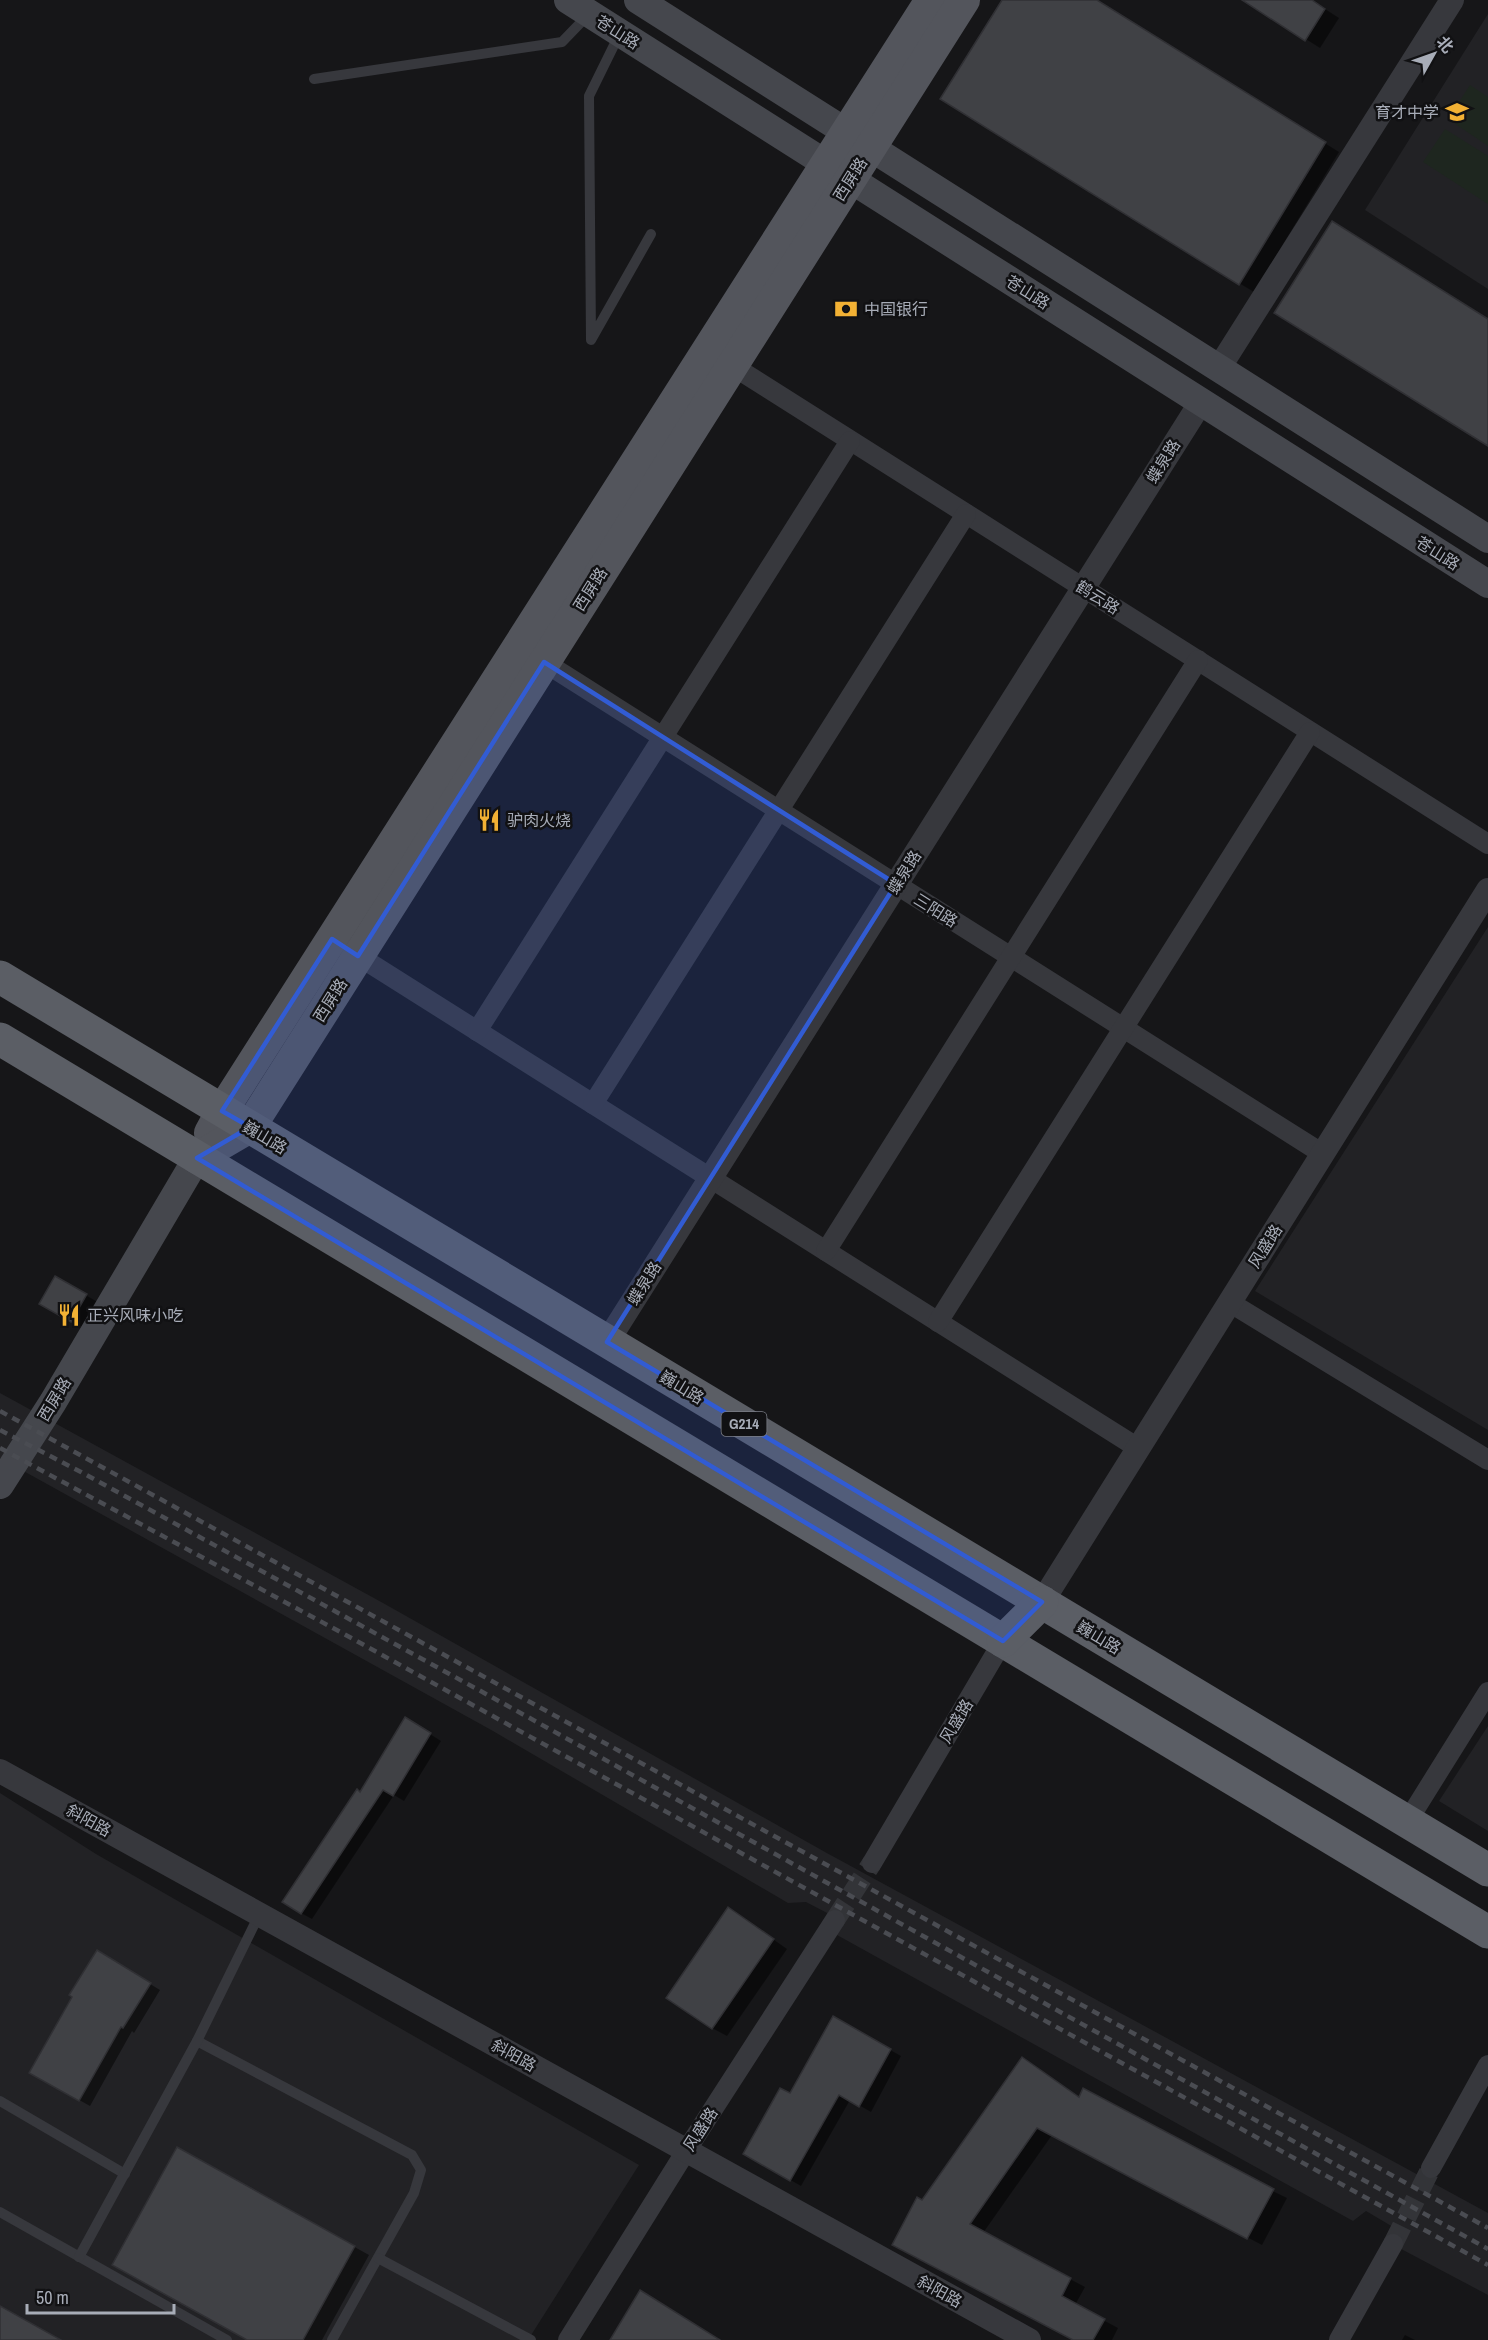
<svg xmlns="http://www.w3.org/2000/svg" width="1488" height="2340" font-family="'Archivo Narrow','Noto Sans SC',sans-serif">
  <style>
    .built { fill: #222225 }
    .green { fill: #1e261f }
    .shadow { fill: #0007 }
    .building { fill: #404145; stroke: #303034; stroke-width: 1.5 }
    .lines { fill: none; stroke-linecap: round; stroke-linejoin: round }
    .minor-tunnel { stroke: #333438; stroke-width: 20; stroke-dasharray: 20 10; stroke-linecap: butt }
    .service { stroke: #37383d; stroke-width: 10 }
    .minor { stroke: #37383d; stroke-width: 20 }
    .tertiary { stroke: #37383d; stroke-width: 24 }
    .secondary { stroke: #45474d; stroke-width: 28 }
    .primary { stroke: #53555c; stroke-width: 32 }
    .trunk { stroke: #5b5e65; stroke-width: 33 }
    .rail { stroke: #4a4c52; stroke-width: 4.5; stroke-dasharray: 8 6; stroke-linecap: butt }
    .marked { fill: #325cd3; fill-opacity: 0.2; stroke: #325cd3; stroke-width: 4.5; stroke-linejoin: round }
    .labels { text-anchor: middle; stroke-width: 5; stroke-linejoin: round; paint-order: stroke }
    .shield { fill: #111113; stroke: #7b7e86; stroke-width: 1.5 }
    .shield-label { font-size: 15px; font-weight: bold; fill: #a8adb8 }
    .street-label { font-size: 16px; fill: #a8adb8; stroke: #111113 }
    .poi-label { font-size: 16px; fill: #a8adb8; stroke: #111113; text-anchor: start }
  </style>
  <rect width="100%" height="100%" fill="#161618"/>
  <g class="built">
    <path d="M1488,14v275l-123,-79z"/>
    <path d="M1488,927v503l-233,-139z"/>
    <path d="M0,1393l383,210 442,249 663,361v82l-100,-53 5,-15 -27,-16 -13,10 -516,-286 -8,-21 -23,-12 -18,1 -295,-172 -493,-273z"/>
    <path d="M1488,1726v105l-49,-30z"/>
    <path d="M0,1793l96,61 543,311 -111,175h-528z"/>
  </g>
  <g class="green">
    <path d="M1470,85l18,12v49l-40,-27z"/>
    <path d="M1445,129l43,27v48l-65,-42z"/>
  </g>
  <g class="shadow">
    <path d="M1003,0h92l244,152 -85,140 -15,-9z"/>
    <path d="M1244,0h67l28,18 -19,30z"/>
    <path d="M56,1278l52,30 -14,26 -53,-30z"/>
    <path d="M406,1719l35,22 -37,60 -10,-6 -82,124 -11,-6 60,-120z"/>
    <path d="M743,1918l44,31 -60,87 -15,-8z"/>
    <path d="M97,1952l63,38 -26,43 -2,-2 -42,75 -59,-33z"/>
    <path d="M833,2018l68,38 -30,56 -21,-12 -49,86 -56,-32 45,-59z"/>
    <path d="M1023,2059l57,38 207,101 -25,47 -210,-110 -69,98 102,54 -10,18 43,23 -6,12h-37l-152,-139z"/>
    <path d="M178,2149l191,106 -47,85h-72z"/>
    <path d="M1405,2335l10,5h-13z"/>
  </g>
  <g class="building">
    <path d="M1002,0h95l229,142 -87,143 -299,-186z"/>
    <path d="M1242,0h70l13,9 -20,32z"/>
    <path d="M1332,221l156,98v127l-214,-133z"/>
    <path d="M55,1276l32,18 -16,28 -32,-18z"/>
    <path d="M405,1717l26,16 -38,63 -10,-6 -82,124 -19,-12 75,-113 3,3z"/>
    <path d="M728,1907l46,32 -62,90 -46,-31z"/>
    <path d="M97,1950l54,33 -28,45 -2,-1 -42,74 -50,-28 43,-76 -3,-2z"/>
    <path d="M833,2016l58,33 -32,58 -20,-12 -49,86 -47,-27 37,-66 10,5z"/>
    <path d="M1022,2057l57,40 4,-9 191,101 -27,50 -210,-111 -67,96 101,54 -9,18 43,23 -12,21h-20l-181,-95 25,-48 5,3z"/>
    <path d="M177,2147l178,99 -52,94h-56l-135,-75z"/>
    <path d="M640,2290l80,50h-110z"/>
    <path d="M0,2306l61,34h-61z"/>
  </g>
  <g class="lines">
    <g class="minor-tunnel">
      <path d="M835,1920l37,-57"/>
      <path d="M1393,2244l38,-76"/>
    </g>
    <g class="service">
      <path d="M620,33l-31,63 2,244 60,-106"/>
      <path d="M314,79l248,-37 27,-28"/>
      <path d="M197,2041l215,114 9,15 -7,23 -82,147"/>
      <path d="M0,2101l125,73"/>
      <path d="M0,2212l227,128"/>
      <path d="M79,2257l118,-216 62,-126"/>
      <path d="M378,2258l153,82"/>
    </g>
    <g class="minor">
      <path d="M725,361l763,483"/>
      <path d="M536,657l787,497"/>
      <path d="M349,950l789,498"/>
      <path d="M477,1031l373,-590"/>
      <path d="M593,1104l373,-590"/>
      <path d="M826,1251l372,-591"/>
      <path d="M1229,1302l259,158"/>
      <path d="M938,1322l372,-590"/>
      <path d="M1407,1822l81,-130"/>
      <path d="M872,1863l131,-222"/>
      <path d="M1431,2168l57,-103"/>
      <path d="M568,2340l118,-189 149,-231"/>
      <path d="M1339,2340l54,-96"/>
    </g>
    <g class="tertiary">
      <path d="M1219,368l233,-368"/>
      <path d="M607,1342l594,-940"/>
      <path d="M1042,1602l446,-712"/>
      <path d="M0,1771l1029,569"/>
    </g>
    <g class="secondary">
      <path d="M568,0l920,584"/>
      <path d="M638,0l850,539"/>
      <path d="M0,1485l53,-83 144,-244"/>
    </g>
    <g class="primary">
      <path d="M210,1133l12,-22 709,-1111"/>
      <path d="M197,1158l53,-31 714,-1127"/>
    </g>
    <g class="trunk">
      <path d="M0,977l1488,893"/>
      <path d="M0,1039l1488,893"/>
      <path d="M1003,1641l39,-39"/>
    </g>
    <g class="rail">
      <path d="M0,1411l1488,817"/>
      <path d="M0,1430l81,42 436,239 971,538"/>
      <path d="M0,1448l344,186 1144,631"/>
    </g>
  </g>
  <path class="marked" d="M544,662l352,222 -289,458 435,260 -39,39 -806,-483 53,-31 -28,-16 110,-172 26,17z"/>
  <defs>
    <g id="school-bare" transform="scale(1.8)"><path d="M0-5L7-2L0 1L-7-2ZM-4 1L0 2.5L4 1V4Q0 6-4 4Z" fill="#f2b134" stroke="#111113" stroke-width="2.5" paint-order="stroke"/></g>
    <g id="bank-bare" transform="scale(1.8)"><path d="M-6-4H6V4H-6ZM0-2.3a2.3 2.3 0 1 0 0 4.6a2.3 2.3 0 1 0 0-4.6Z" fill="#f2b134" stroke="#111113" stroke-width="2.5" paint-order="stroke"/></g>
    <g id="restaurant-bare" transform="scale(1.8)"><path d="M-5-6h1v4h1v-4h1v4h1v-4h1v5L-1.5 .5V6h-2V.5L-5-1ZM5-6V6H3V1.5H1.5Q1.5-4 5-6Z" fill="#f2b134" stroke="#111113" stroke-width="2.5" paint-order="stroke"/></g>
  </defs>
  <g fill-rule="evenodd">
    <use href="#school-bare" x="1457" y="112"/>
    <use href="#bank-bare" x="846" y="309"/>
    <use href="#restaurant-bare" x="489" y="820"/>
    <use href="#restaurant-bare" x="69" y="1315"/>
  </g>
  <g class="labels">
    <rect class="shield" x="721.5" y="1412" width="45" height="24" rx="4.5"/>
    <g class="shield-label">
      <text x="744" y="1429">G214</text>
    </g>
    <g class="street-label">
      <text transform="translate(618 32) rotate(32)" y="6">苍山路</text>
      <text transform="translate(850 179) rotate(-58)" y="6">西屏路</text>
      <text transform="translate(1028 292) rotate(32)" y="6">苍山路</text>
      <text transform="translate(1163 461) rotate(-58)" y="6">蝶泉路</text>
      <text transform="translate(1438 553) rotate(32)" y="6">苍山路</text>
      <text transform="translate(590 589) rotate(-58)" y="6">西屏路</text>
      <text transform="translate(1098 597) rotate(32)" y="6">鹤云路</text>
      <text transform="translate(904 872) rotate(-58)" y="6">蝶泉路</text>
      <text transform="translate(936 910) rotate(32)" y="6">三阳路</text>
      <text transform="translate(330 1000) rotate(-58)" y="6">西屏路</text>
      <text transform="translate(265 1137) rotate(31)" y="6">巍山路</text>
      <text transform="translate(1265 1246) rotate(-58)" y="6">风盛路</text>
      <text transform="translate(644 1283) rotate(-58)" y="6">蝶泉路</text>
      <text transform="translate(682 1387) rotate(31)" y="6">巍山路</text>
      <text transform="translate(54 1399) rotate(-59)" y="6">西屏路</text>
      <text transform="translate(1099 1637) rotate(31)" y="6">巍山路</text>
      <text transform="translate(956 1721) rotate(-59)" y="6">风盛路</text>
      <text transform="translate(89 1820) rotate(29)" y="6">斜阳路</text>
      <text transform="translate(514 2055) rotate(29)" y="6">斜阳路</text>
      <text transform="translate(700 2129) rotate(-57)" y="6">风盛路</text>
      <text transform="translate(940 2291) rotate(29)" y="6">斜阳路</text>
    </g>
    <g class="poi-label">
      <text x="1439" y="118" text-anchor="end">育才中学</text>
      <text x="864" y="315">中国银行</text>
      <text x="507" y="826">驴肉火烧</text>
      <text x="87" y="1321">正兴风味小吃</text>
    </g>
  </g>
  <g transform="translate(1434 54) rotate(50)" stroke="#111113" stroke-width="4.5" paint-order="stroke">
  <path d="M0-4.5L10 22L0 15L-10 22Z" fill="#a8adb8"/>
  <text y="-9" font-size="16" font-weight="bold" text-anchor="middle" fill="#a8adb8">北</text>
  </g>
  <path d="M27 2304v9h147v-9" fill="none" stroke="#a8adb8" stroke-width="3"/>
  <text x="36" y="2304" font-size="18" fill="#a8adb8" stroke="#111113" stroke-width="4.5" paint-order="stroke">50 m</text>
</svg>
